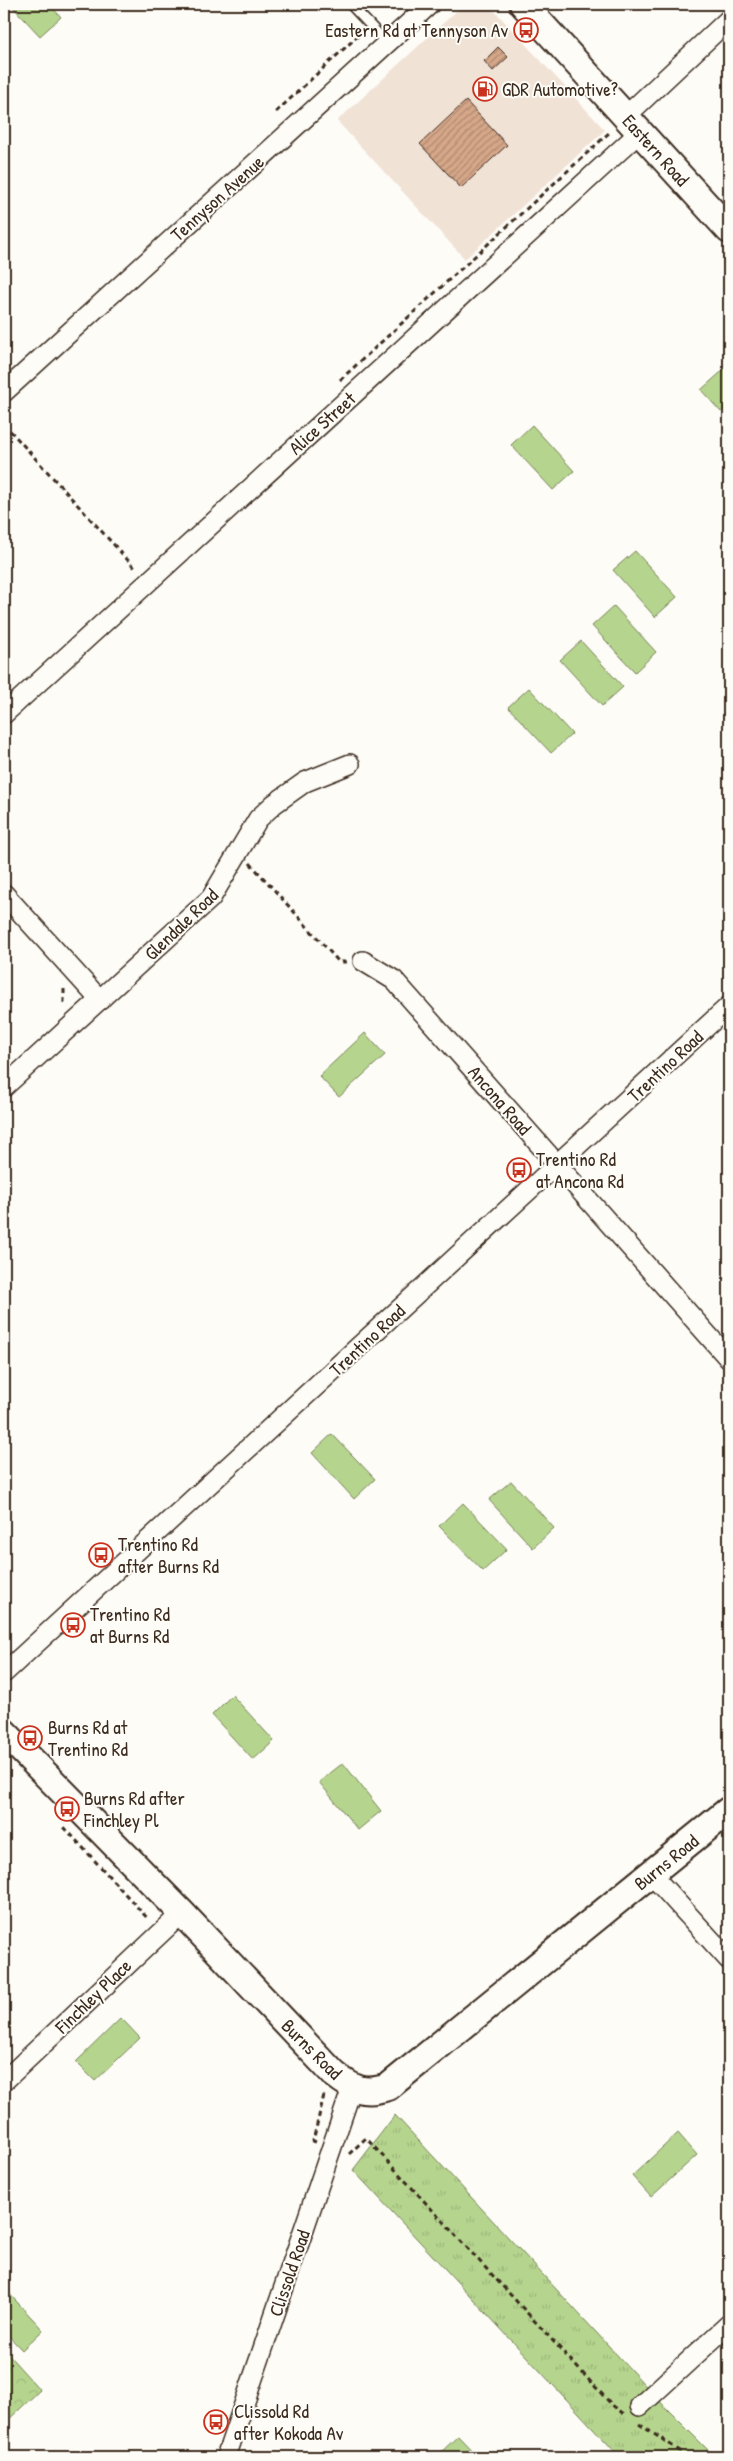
<svg xmlns="http://www.w3.org/2000/svg" width="733" height="2461" font-family="'Patrick Hand',sans-serif">
  <style>
    .built { fill: #f1e2d6 }
    .grass { fill: url(#grass-tufts); stroke: #788056 }
    .forest { fill: url(#forest-crowns); stroke: #788056 }
    .garden { fill: #b5d58e; stroke: #788056 }
    .building { fill: url(#building-hatch); stroke: #3b2a1e }
    .lines { fill: none; stroke-linecap: round; stroke-linejoin: round }
    .lane-casing { stroke: #3b2a1e; stroke-width: 12 }
    .street-casing { stroke: #3b2a1e; stroke-width: 22 }
    .secondary-casing { stroke: #3b2a1e; stroke-width: 30 }
    .path { stroke: #3b2a1e; stroke-width: 3; stroke-dasharray: 5 4; stroke-linecap: butt }
    .lane { stroke: #fdfcf7; stroke-width: 9 }
    .street { stroke: #fdfcf7; stroke-width: 19 }
    .secondary { stroke: #fdfcf7; stroke-width: 26 }
    .labels { text-anchor: middle; stroke-width: 4; stroke-linejoin: round; paint-order: stroke }
    .poi-label { font-size: 19px; fill: #3b2a1e; stroke: #fdfcf7; text-anchor: start }
    .street-label { font-size: 19px; fill: #3b2a1e; stroke: #fdfcf7 }
  </style>
  <defs>
    <pattern id="grass-tufts" width="24" height="20" patternUnits="userSpaceOnUse" patternTransform="scale(1.25)"><rect width="24" height="20" fill="#b5d58e"/><path d="M3 7l-1-3M5 7V3M7 7l1-3M15 17l-1-3M17 17v-4M19 17l1-3" fill="none" stroke="#9db77a"/></pattern>
    <pattern id="forest-crowns" width="20" height="18" patternUnits="userSpaceOnUse" patternTransform="scale(1.25)"><rect width="20" height="18" fill="#b5d58e"/><path d="M2 6a3 3 0 1 1 6 0M12 15a3 3 0 1 1 6 0" fill="none" stroke="#9db77a"/></pattern>
    <pattern id="building-hatch" width="6" height="6" patternUnits="userSpaceOnUse" patternTransform="scale(1.25)"><rect width="6" height="6" fill="#d6a789"/><path d="M-1 1l2-2M0 6l6-6M5 7l2-2" fill="none" stroke="#af886f"/></pattern>
  </defs>
  <rect width="100%" height="100%" fill="#fdfcf7"/>
  <filter id="ink" filterUnits="userSpaceOnUse"><feTurbulence type="fractalNoise" baseFrequency=".02" numOctaves="2"/><feDisplacementMap in="SourceGraphic" scale="10" xChannelSelector="R" yChannelSelector="G"/><feConvolveMatrix kernelMatrix="1 2 1 2 8 2 1 2 1" color-interpolation-filters="sRGB"/></filter>
  <g filter="url(#ink)">
    <g class="built">
      <path d="M360,4h28l-10,9 -11,-1z"/>
      <path d="M464,4h23l3,2 115,124 -140,129 -128,-138z"/>
    </g>
    <path class="grass" d="M395,2115l273,295 47,47h-95l-267,-287z"/>
    <path class="forest" d="M4,2350l36,40 -36,34z"/>
    <g class="garden">
      <path d="M10,4h39l12,13 -21,19z"/>
      <path d="M729,365v39l-8,8 -20,-22z"/>
      <path d="M532,425l42,46 -21,19 -42,-45z"/>
      <path d="M635,551l42,46 -22,20 -42,-47z"/>
      <path d="M614,606l42,46 -21,20 -43,-46z"/>
      <path d="M581,641l42,46 -21,19 -42,-46z"/>
      <path d="M529,688l43,46 -21,19 -43,-46z"/>
      <path d="M365,1033l20,22 -46,42 -20,-21z"/>
      <path d="M332,1434l43,45 -21,20 -42,-46z"/>
      <path d="M511,1481l43,47 -21,20 -44,-48z"/>
      <path d="M463,1503l44,46 -24,22 -44,-45z"/>
      <path d="M232,1695l42,46 -21,19 -41,-45z"/>
      <path d="M343,1763l38,48 -23,19 -39,-48z"/>
      <path d="M121,2018l19,20 -45,43 -19,-19z"/>
      <path d="M678,2133l19,22 -46,42 -19,-21z"/>
      <path d="M4,2288l39,42 -21,20 -18,-19z"/>
      <path d="M458,2436l20,21h-40l-1,-1z"/>
    </g>
    <g class="building">
      <path d="M498,47l10,10 -15,14 -9,-10z"/>
      <path d="M466,101l41,44 -46,43 -41,-44z"/>
    </g>
    <g class="lines">
      <g class="lane-casing">
        <path id="lane" d="M350,4l37,39"/>
      </g>
      <g class="street-casing">
        <g id="street">
          <path d="M626,116l103,-97"/>
          <path d="M4,392l426,-388"/>
          <path d="M4,714l636,-582"/>
          <path d="M4,894l96,106"/>
          <path d="M363,961l31,19 335,379"/>
          <path d="M4,1087l207,-189 47,-79 16,-15 31,-22 45,-18"/>
          <path d="M4,1673l725,-667"/>
          <path d="M651,1874l78,86"/>
          <path d="M4,2081l178,-168"/>
          <path d="M640,2406l89,-82"/>
          <path d="M226,2457l126,-369"/>
        </g>
      </g>
      <g class="secondary-casing">
        <g id="secondary">
          <path d="M523,4l206,226"/>
          <path d="M4,1732l178,181 152,161c19,15 30,21 54,13l341,-277"/>
        </g>
      </g>
      <g class="path">
        <path d="M276,112l86,-80"/>
        <path d="M340,380l270,-248"/>
        <path d="M4,424l131,144"/>
        <path d="M250,863l89,99h8"/>
        <path d="M64,1003v-15"/>
        <path d="M64,1827l85,93"/>
        <path d="M316,2142l-3,-1 11,-46"/>
        <path d="M349,2154l17,-16 246,267 12,9"/>
        <path d="M639,2424l50,33"/>
      </g>
      <use href="#lane" class="lane"/>
      <use href="#street" class="street"/>
      <use href="#secondary" class="secondary"/>
    </g>
  </g>
  <defs>
    <g id="bus-ring" transform="scale(1.25)"><circle r="9.5" fill="#fdfcf7" stroke="#c8321e" stroke-width="1.5"/><path d="M-5-6H5V4H4V6H2V4H-2V6H-4V4H-5ZM-3.5-4V0h7V-4ZM-3.5 1.2v1.5H-2V1.2ZM2 1.2v1.5H3.5V1.2Z" fill="#c8321e"/></g>
    <g id="fuel-ring" transform="scale(1.25)"><circle r="9.5" fill="#fdfcf7" stroke="#c8321e" stroke-width="1.5"/><path d="M-5.5-6h7V0h2V4h1.3V-2.5L3-4.5l.8-.8L6-3V5H2.5V1h-1V6h-7ZM-4.2-4.7v3.2H.2V-4.7Z" fill="#c8321e"/></g>
  </defs>
  <g fill-rule="evenodd">
    <use href="#bus-ring" x="526" y="30"/>
    <use href="#fuel-ring" x="485" y="89"/>
    <use href="#bus-ring" x="519" y="1170"/>
    <use href="#bus-ring" x="101" y="1555"/>
    <use href="#bus-ring" x="73" y="1625"/>
    <use href="#bus-ring" x="30" y="1738"/>
    <use href="#bus-ring" x="67" y="1809"/>
    <use href="#bus-ring" x="216" y="2422"/>
  </g>
  <g class="labels">
    <g class="poi-label">
      <text x="508" y="37" text-anchor="end">Eastern Rd at Tennyson Av</text>
      <text x="502" y="96">GDR Automotive?</text>
      <text x="536" y="1166">Trentino Rd<tspan x="536" dy="22">at Ancona Rd</tspan></text>
      <text x="118" y="1551">Trentino Rd<tspan x="118" dy="22">after Burns Rd</tspan></text>
      <text x="90" y="1621">Trentino Rd<tspan x="90" dy="22">at Burns Rd</tspan></text>
      <text x="48" y="1734">Burns Rd at<tspan x="48" dy="22">Trentino Rd</tspan></text>
      <text x="84" y="1805">Burns Rd after<tspan x="84" dy="22">Finchley Pl</tspan></text>
      <text x="234" y="2418">Clissold Rd<tspan x="234" dy="22">after Kokoda Av</tspan></text>
    </g>
    <g class="street-label">
      <text transform="translate(656 150) rotate(48)" y="7">Eastern Road</text>
      <text transform="translate(217 198) rotate(-42)" y="7">Tennyson Avenue</text>
      <text transform="translate(322 423) rotate(-42)" y="7">Alice Street</text>
      <text transform="translate(181 924) rotate(-44)" y="7">Glendale Road</text>
      <text transform="translate(665 1066) rotate(-43)" y="7">Trentino Road</text>
      <text transform="translate(500 1100) rotate(49)" y="7">Ancona Road</text>
      <text transform="translate(367 1340) rotate(-43)" y="7">Trentino Road</text>
      <text transform="translate(666 1862) rotate(-39)" y="7">Burns Road</text>
      <text transform="translate(93 1996) rotate(-44)" y="7">Finchley Place</text>
      <text transform="translate(312 2049) rotate(45)" y="7">Burns Road</text>
      <text transform="translate(289 2273) rotate(-71)" y="7">Clissold Road</text>
    </g>
  </g>
  <rect width="733" height="2461" fill="none" stroke="#fdfcf7" stroke-width="20"/>
  <rect x="10" y="10" width="713" height="2441" fill="none" stroke="#3b2a1e" stroke-width="2" filter="url(#ink)"/>
</svg>
